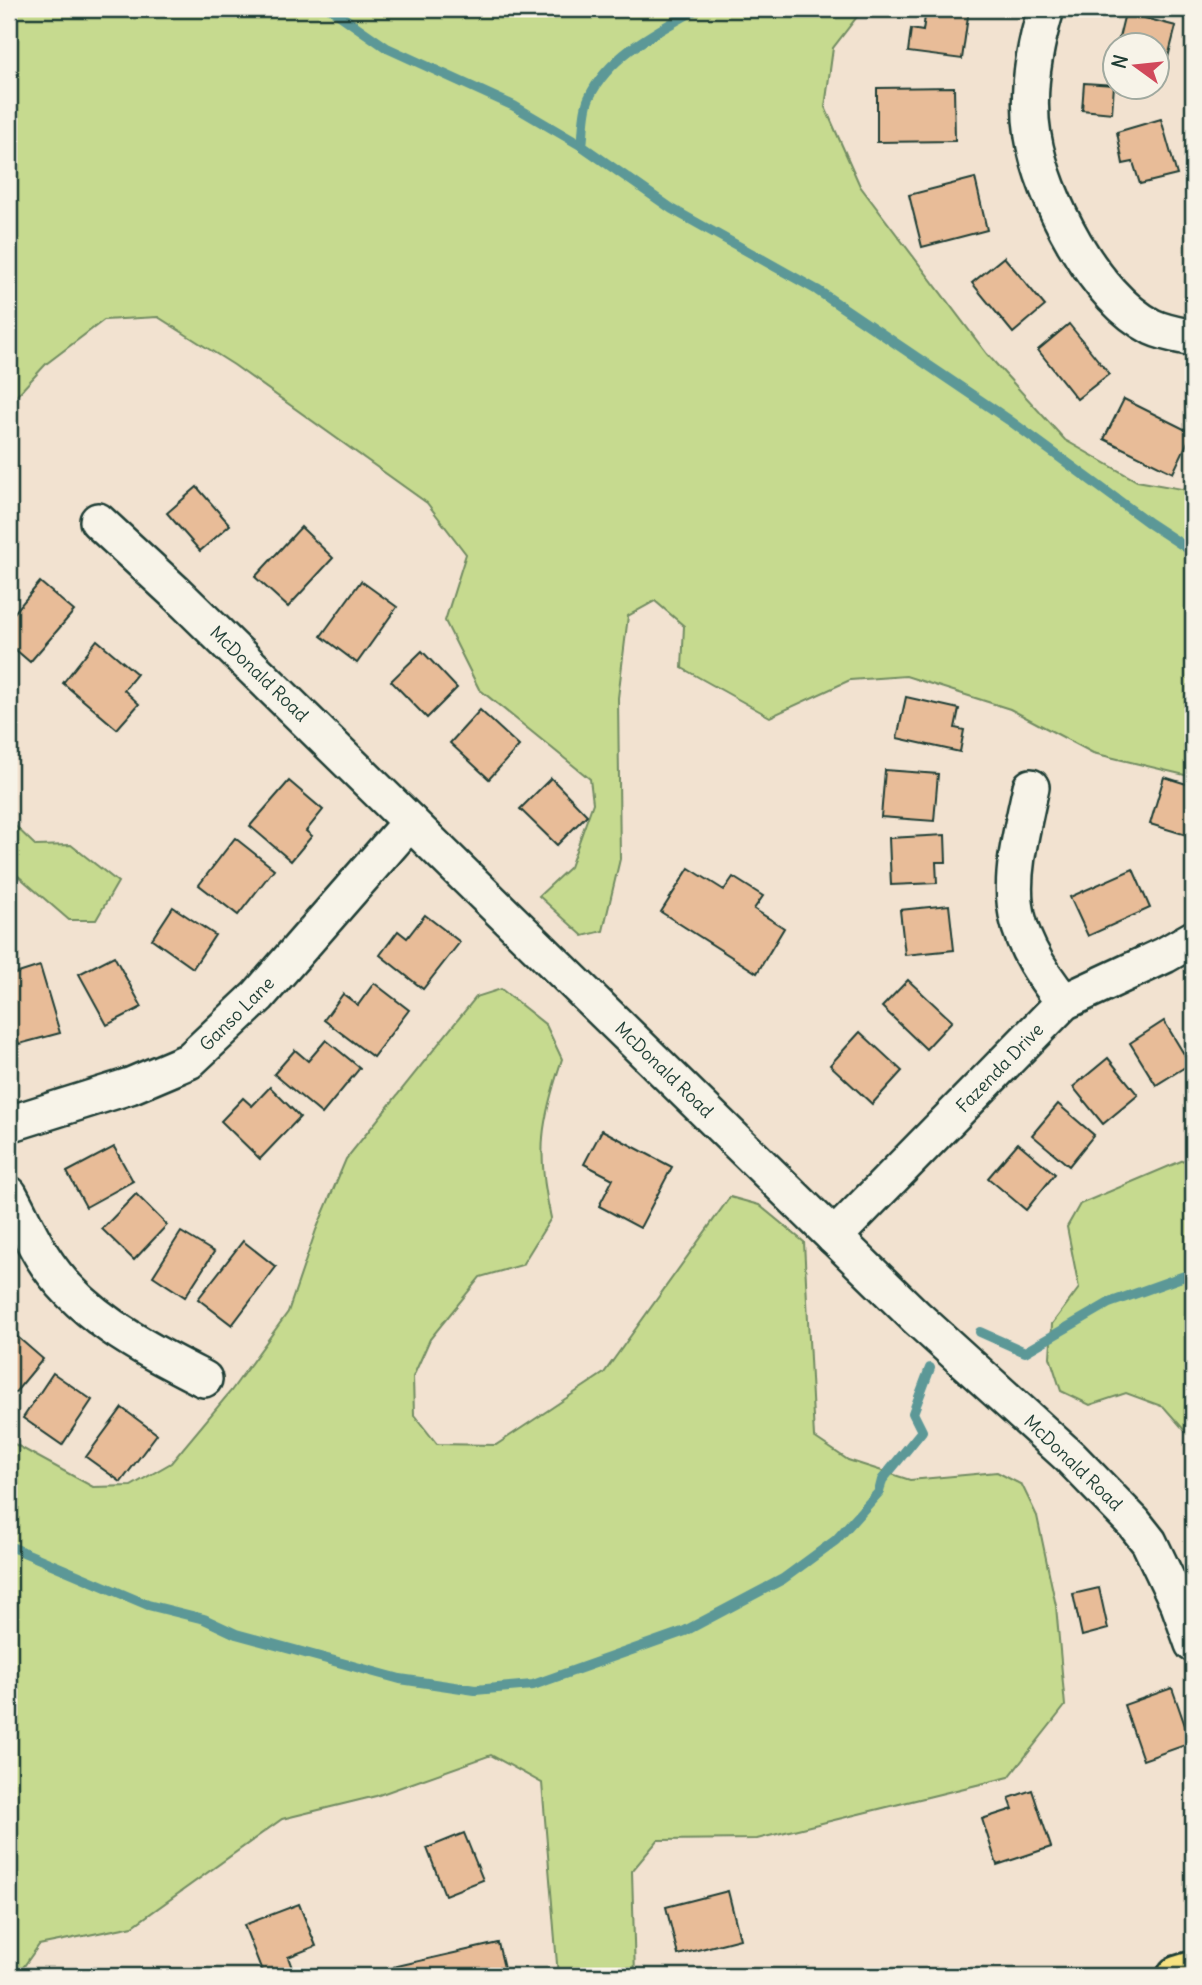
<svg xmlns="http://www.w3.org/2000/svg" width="1202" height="1985" font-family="Delius,sans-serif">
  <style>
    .green { fill: #c6da8f; stroke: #728c62; stroke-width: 2 }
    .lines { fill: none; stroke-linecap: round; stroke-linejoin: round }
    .stream { stroke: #5b9897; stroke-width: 10 }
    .building { fill: #e8bc98; stroke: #1f3d34; stroke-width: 2 }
    .minor-casing { stroke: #1f3d34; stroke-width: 40 }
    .primary-casing { stroke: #1f3d34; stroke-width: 44 }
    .minor { stroke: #f7f3e8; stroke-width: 35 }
    .primary { stroke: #f7e281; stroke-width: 38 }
    .labels { text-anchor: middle; stroke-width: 5; stroke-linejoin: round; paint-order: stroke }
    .street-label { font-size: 18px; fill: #1f3d34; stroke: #f7f3e8 }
  </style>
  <rect width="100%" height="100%" fill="#f2e2d0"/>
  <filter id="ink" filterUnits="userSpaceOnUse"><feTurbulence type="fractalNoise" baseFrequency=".0143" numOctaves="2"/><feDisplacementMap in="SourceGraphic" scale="14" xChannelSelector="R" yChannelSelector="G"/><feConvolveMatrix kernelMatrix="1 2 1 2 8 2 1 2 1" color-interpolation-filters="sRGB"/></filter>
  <g filter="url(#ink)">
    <g class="green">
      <path d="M9,9h854l-30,39 -8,59 35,79 127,168 78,86 72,41 56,10v286l-100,-24 -83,-44 -104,-33 -56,4 -80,37 -88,-49 2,-42 -29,-25 -27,15 -10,82 2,161 -17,72 -20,5 -44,-40 31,-29 23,-64 -3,-24 -111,-90 -34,-68 21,-67 -39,-51 -193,-138 -76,-48 -54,3 -58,44 -37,40z"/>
      <path d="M9,820l27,26 35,-1 47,37 -22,38h-27l-60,-52z"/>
      <path d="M501,989l45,36 16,34c-21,63 -26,93 -11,159l-29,47 -42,12 -50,62 -17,38 1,38 23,29 59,1 108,-72 126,-176 29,8 45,37 10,195 34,23 62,20 87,-8 25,13 15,31 19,90 9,100 -56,71 -252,62 -99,1 -26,31 3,105h-77l-16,-193 -51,-28 -115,41 -94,23 -149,107 -94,19 -22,31h-8v-535l84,46 38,-1 40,-23 60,-72 57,-79 28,-82 30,-71 130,-162z"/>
      <path d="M1193,1156v284l-29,-33 -38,-14 -36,12 -29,-14 -11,-34 2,-33 27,-36 -12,-61 13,-23z"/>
    </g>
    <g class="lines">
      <g class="stream">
        <path d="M331,9l56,39 127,58 68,40 90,63 145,81 192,130 140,103 44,29"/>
        <path d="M582,146c2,-14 1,-35 7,-48 20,-43 69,-67 108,-89"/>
        <path d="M980,1332l45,20 84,-49 84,-30"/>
        <path d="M9,1546l139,59 56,14 32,15 164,45 75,11 58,-5 152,-54 98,-52 53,-39 43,-48 3,-12 40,-49 -9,-18 17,-45"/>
      </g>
    </g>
    <g class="building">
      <path d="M926,9h43l-7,50 -54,-7 3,-23 12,2z"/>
      <path d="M1125,13l51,13 -15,59 -5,-1v-38h-39z"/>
      <path d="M1084,83l30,2 -2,28 -30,-3z"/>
      <path d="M954,87l1,54 -78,1v-54z"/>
      <path d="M1161,119l16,56 -37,9 -7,-22 -10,2 -6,-32z"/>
      <path d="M975,178l12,52 -65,17 -13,-52z"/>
      <path d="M1004,257l41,49 -32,27 -41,-50z"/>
      <path d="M1069,324l40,50 -32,25 -39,-49z"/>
      <path d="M1124,399l68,34 -19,40 -69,-34z"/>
      <path d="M197,487l33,38 -30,26 -33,-38z"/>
      <path d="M301,527l32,31 -45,49 -33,-30z"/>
      <path d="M361,581l36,26 -40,56 -36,-27z"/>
      <path d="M40,582l34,29 -44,51 -21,-18v-25z"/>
      <path d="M97,640l40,34 -13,16 15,14 -22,25 -54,-46z"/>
      <path d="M422,651l35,37 -30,30 -36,-37z"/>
      <path d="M906,697l53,12 -4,19 9,2 -4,22 -63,-14z"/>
      <path d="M480,710l39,36 -30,33 -39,-36z"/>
      <path d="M885,770l53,4 -4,47 -53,-4z"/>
      <path d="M1164,777l29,9v51l-43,-13z"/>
      <path d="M551,778l36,37 -30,30 -37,-36z"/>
      <path d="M289,781l34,29 -17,21 6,5 -21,25 -41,-35z"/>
      <path d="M945,835l1,27h-10l1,21 -46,2 -2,-47z"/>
      <path d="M235,838l39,31 -36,46 -39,-30z"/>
      <path d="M689,868l35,22 9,-13 30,19 -9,13 30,19 -27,45 -96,-61z"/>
      <path d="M1133,869l17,39 -62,28 -18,-39z"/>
      <path d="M949,905l5,45 -49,5 -5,-45z"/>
      <path d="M173,907l42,28 -22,33 -41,-29z"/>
      <path d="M425,915l35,27 -37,47 -43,-34 18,-24 9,7z"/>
      <path d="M114,956l28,51 -35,18 -28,-51z"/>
      <path d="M40,966l20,67 -41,11 -10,-36v-32z"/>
      <path d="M908,980l44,41 -26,28 -44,-42z"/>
      <path d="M374,983l35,27 -36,47 -49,-37 19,-26 15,11z"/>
      <path d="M1164,1021l26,43 -34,21 -26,-42z"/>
      <path d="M860,1032l42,39 -30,33 -42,-39z"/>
      <path d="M326,1040l34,28 -38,46 -48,-40 21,-24 13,11z"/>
      <path d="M1108,1058l30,37 -35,29 -30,-37z"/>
      <path d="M270,1087l30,30 -40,42 -39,-38 22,-23 9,8z"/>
      <path d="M1058,1104l36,31 -25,31 -37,-31z"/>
      <path d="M602,1130l70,37 -32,61 -41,-22 14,-27 -29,-15z"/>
      <path d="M1018,1143l37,31 -29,36 -38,-32z"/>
      <path d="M114,1147l19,34 -47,26 -19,-35z"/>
      <path d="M136,1194l31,31 -33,35 -32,-31z"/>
      <path d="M181,1232l33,20 -29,45 -32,-21z"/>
      <path d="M243,1241l33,26 -44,58 -34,-26z"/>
      <path d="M13,1333l30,26 -34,41v-62z"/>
      <path d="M53,1373l39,27 -30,45 -39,-27z"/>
      <path d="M122,1408l35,26 -36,48 -35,-25z"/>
      <path d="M1099,1588l9,41 -26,7 -9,-42z"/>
      <path d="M1172,1688l19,55 -48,17 -19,-55z"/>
      <path d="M1032,1790l19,57 -54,18 -15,-46 31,-10 -4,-11z"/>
      <path d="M464,1833l19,47 -38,15 -18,-47z"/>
      <path d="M728,1891l12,48 -62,16 -12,-48z"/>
      <path d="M299,1904l17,42 -28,11 7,19h-31l-20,-51z"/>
      <path d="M498,1943l8,33h-111l-2,-9z"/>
    </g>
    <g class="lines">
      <g class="minor-casing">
        <g id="minor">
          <path d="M1046,9c-12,40 -20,85 -13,127 10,62 61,161 119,191 13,6 27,8 41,11"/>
          <path d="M98,521l79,73 739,723 154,140 64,66 15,19 30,63 14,39"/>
          <path d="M1031,787c-21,97 -33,133 33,215"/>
          <path d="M9,1124l121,-38 59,-25 69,-65 152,-174"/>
          <path d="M9,1194c11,20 21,42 33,62 37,60 102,92 162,123"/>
          <path d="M834,1237l230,-235 101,-47 28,-16"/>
        </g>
      </g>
      <g class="primary-casing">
        <path id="primary" d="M1177,1976l16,-5"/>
      </g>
      <use href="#minor" class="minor"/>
      <use href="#primary" class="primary"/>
    </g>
  </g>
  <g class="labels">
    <g class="street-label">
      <text transform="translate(259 674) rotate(44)" y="6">McDonald Road</text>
      <text transform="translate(237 1014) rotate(-45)" y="6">Ganso Lane</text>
      <text transform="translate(1000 1068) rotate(-46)" y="6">Fazenda Drive</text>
      <text transform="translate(664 1070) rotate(44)" y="6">McDonald Road</text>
      <text transform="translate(1073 1463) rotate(44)" y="6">McDonald Road</text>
    </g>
  </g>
  <rect width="1202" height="1985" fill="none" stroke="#f7f3e8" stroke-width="35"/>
  <rect x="18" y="18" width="1167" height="1950" fill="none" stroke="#1f3d34" stroke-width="2.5" filter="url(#ink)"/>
  <g transform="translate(1136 66) rotate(285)"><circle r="33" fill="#f7f3e8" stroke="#a1aaa0" stroke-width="2"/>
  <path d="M0-5L12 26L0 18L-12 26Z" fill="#d1495b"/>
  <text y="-10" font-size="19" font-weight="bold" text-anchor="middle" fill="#1f3d34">N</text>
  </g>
</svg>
